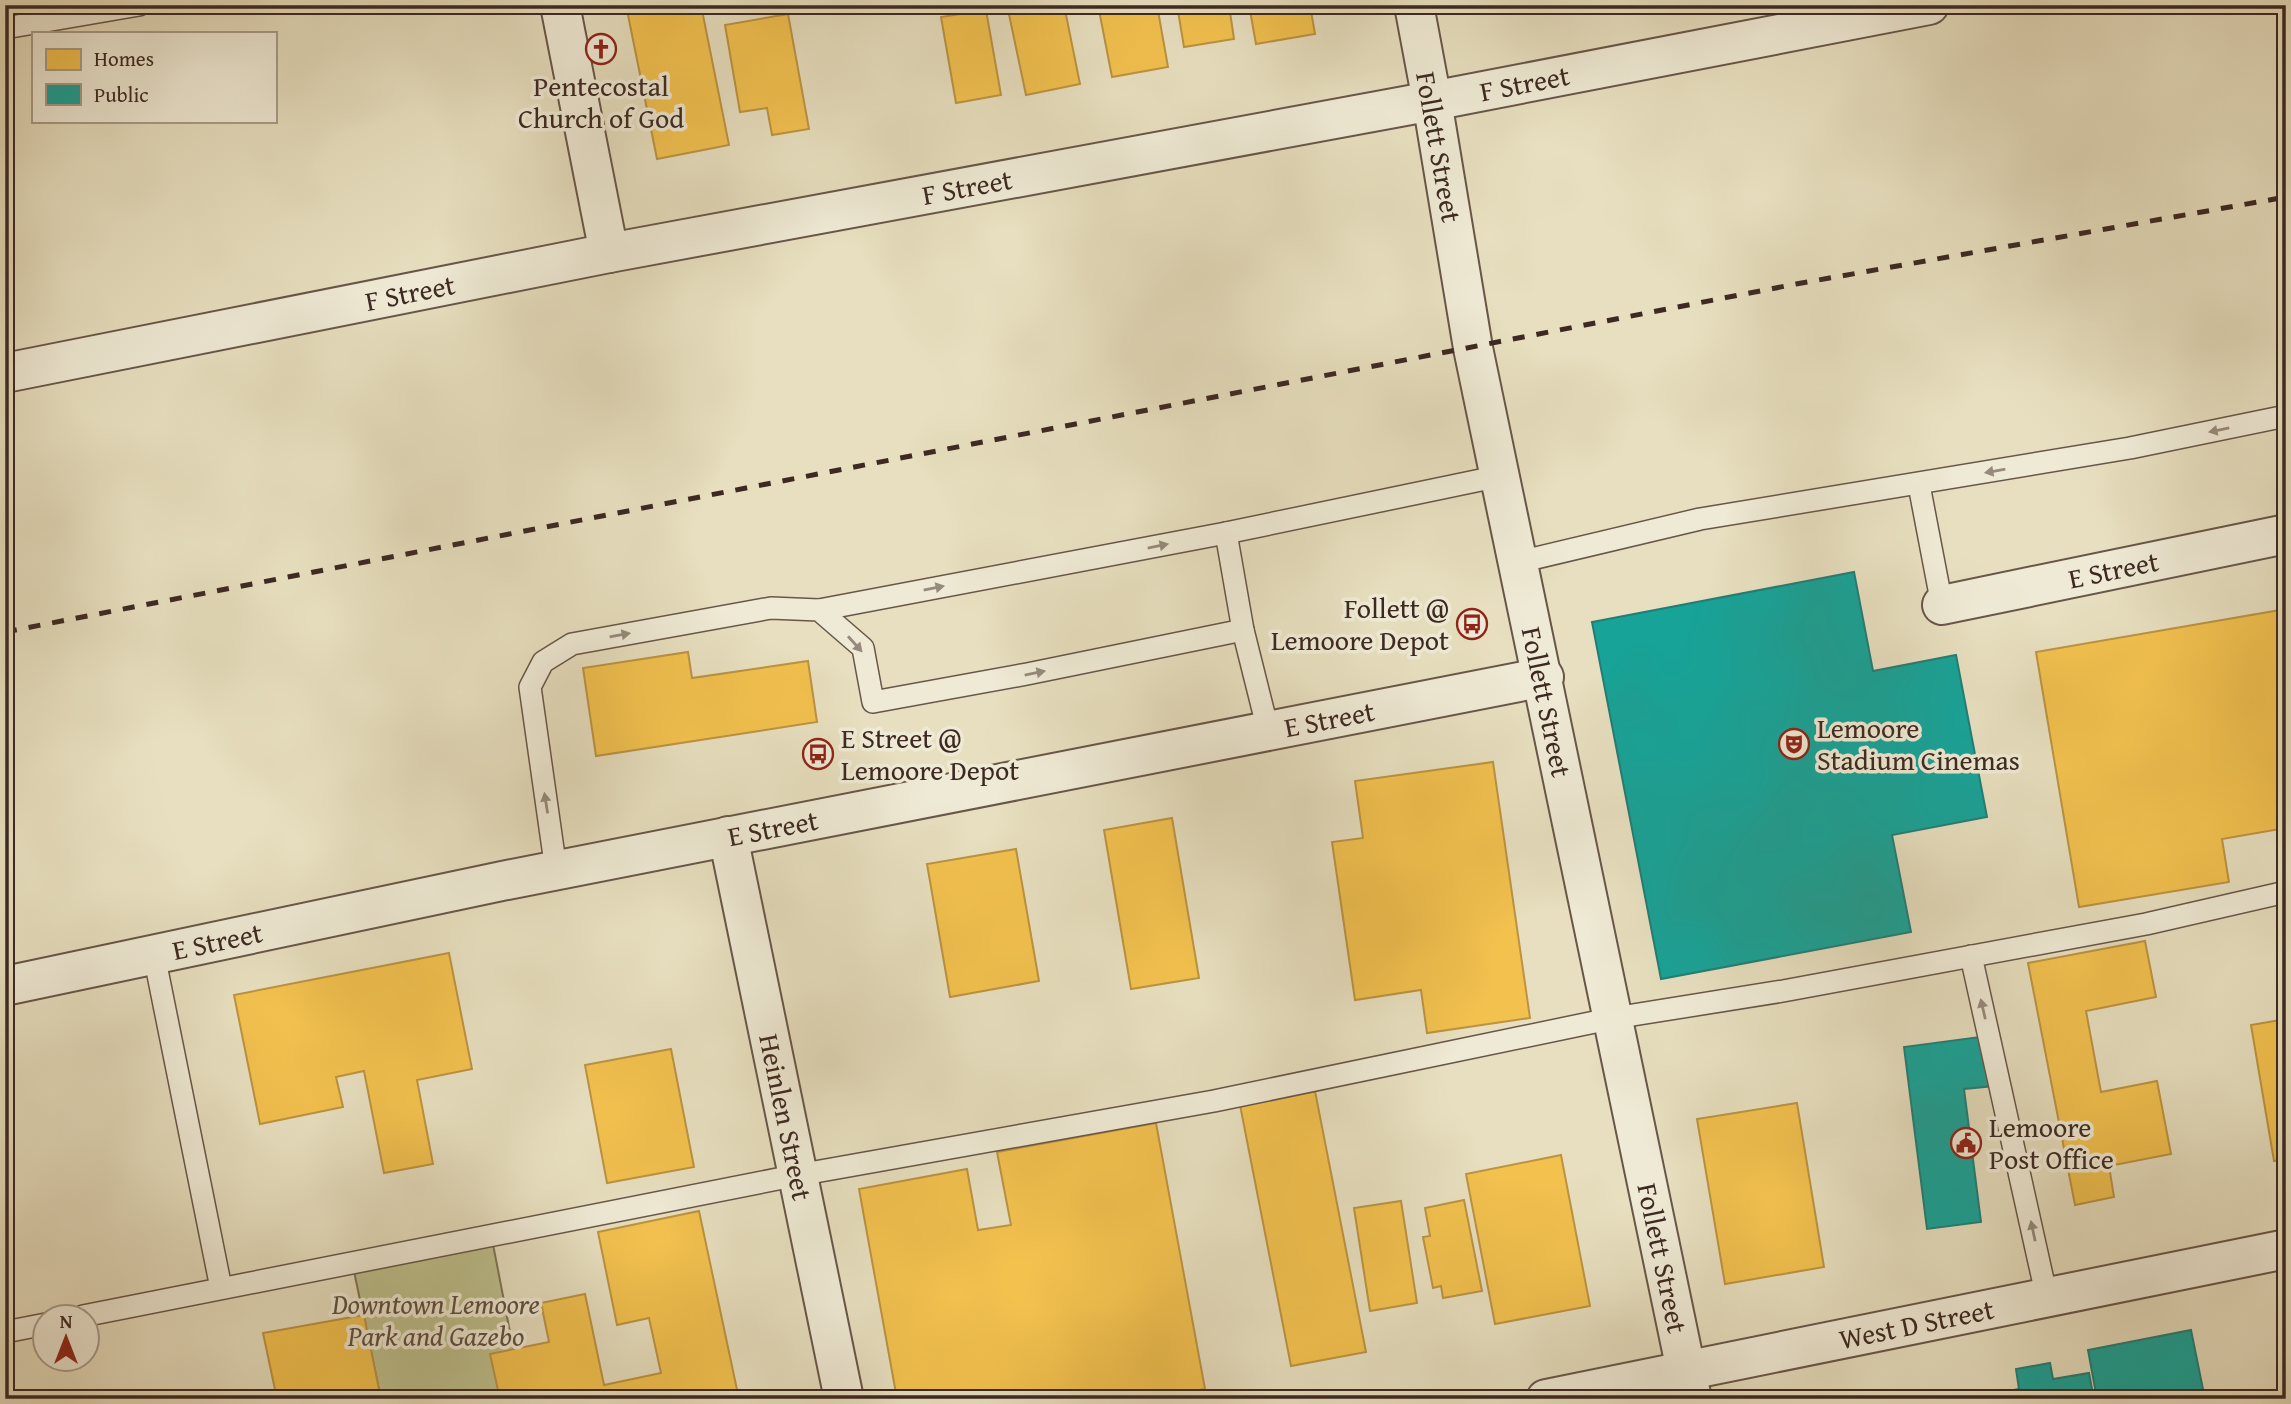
<svg xmlns="http://www.w3.org/2000/svg" width="2291" height="1404" font-family="'Gentium Book Plus',serif">
  <style>
    .green { fill: #bdc08d; stroke: #7d7458; stroke-width: 2 }
    .homes { fill: #f2c14e; stroke: #bc9341; stroke-width: 2 }
    .public { fill: #17a398; stroke: #227e75; stroke-width: 2 }
    .lines { fill: none; stroke-linecap: round; stroke-linejoin: round }
    .service-casing { stroke: #685649; stroke-width: 24 }
    .minor-casing { stroke: #685649; stroke-width: 42 }
    .tertiary-casing { stroke: #685649; stroke-width: 42 }
    .service { stroke: #efead5; stroke-width: 21 }
    .minor { stroke: #efead5; stroke-width: 38 }
    .tertiary { stroke: #efead5; stroke-width: 38 }
    .rail { stroke: #3d2922; stroke-width: 5; stroke-dasharray: 12 12; stroke-linecap: butt }
    .oneway { fill: #968a7c }
    .labels { text-anchor: middle; stroke-width: 7; stroke-linejoin: round; paint-order: stroke }
    .street-label { font-size: 28px; fill: #3d2922; stroke: #efead5 }
    .poi-label { font-size: 28px; fill: #3d2922; stroke: #efead5; text-anchor: start }
    .park-label { font-size: 28px; font-style: italic; fill: #5d4f3d; stroke: #efead5 }
  </style>
  <rect width="100%" height="100%" fill="#e7dfbf"/>
  <filter id="stains"><feTurbulence type="fractalNoise" baseFrequency=".00286" numOctaves="4"/><feColorMatrix values="0 0 0 0 .2 0 0 0 0 .09 0 0 0 0 .02 0 0 0 .5 -.17"/></filter>
  <radialGradient id="worn" r=".72"><stop offset=".6" stop-color="#630" stop-opacity="0"/><stop offset="1" stop-color="#630" stop-opacity=".3"/></radialGradient>
  <path class="green" d="M491,1234l32,165h-142l-29,-137z"/>
  <g class="homes">
    <path d="M626,5h75l28,140 -72,14z"/>
    <path d="M1007,5h57l16,79 -54,11z"/>
    <path d="M1098,5h59l11,62 -56,10z"/>
    <path d="M1177,5h52l5,34 -50,8z"/>
    <path d="M1249,5h61l5,29 -59,10z"/>
    <path d="M986,10l15,85 -45,8 -15,-86z"/>
    <path d="M788,14l21,115 -37,6 -5,-27 -27,4 -15,-87z"/>
    <path d="M2286,609v219l-64,11 7,43 -150,25 -43,-255z"/>
    <path d="M688,652l4,26 116,-17 9,61 -221,34 -13,-88z"/>
    <path d="M1493,762l37,256 -103,15 -6,-43 -66,10 -23,-158 31,-4 -8,-57z"/>
    <path d="M1172,818l27,160 -68,11 -27,-159z"/>
    <path d="M1016,849l23,132 -89,16 -23,-133z"/>
    <path d="M2145,941l11,56 -70,14 15,81 56,-11 14,73 -62,12 5,31 -39,8 -47,-242z"/>
    <path d="M449,953l23,116 -55,11 16,84 -49,9 -20,-102 -28,6 7,30 -83,17 -26,-129z"/>
    <path d="M2286,1019v140l-12,2 -23,-136z"/>
    <path d="M671,1049l23,118 -87,16 -22,-118z"/>
    <path d="M1315,1091l51,261 -75,14 -51,-261z"/>
    <path d="M1797,1103l27,164 -99,17 -28,-165z"/>
    <path d="M1156,1123l49,266 -55,10h-253l-38,-210 108,-20 11,61 33,-5 -14,-73z"/>
    <path d="M1561,1155l29,151 -95,18 -29,-150z"/>
    <path d="M1464,1200l18,91 -39,7 -2,-12 -8,2 -10,-51 7,-1 -5,-28z"/>
    <path d="M1401,1201l16,102 -47,8 -16,-103z"/>
    <path d="M699,1211l40,188h-239l-10,-45 59,-12 -8,-39 44,-9 19,91 57,-12 -12,-55 -32,7 -19,-93z"/>
    <path d="M364,1315l17,84h-104l-14,-66z"/>
  </g>
  <g class="public">
    <path d="M1854,572l19,99 83,-16 31,162 -95,18 19,97 -250,47 -69,-357z"/>
    <path d="M1987,1036l7,50 -30,3 17,133 -54,7 -23,-182z"/>
    <path d="M2191,1330l14,69h-108l-9,-49z"/>
    <path d="M2050,1363l3,16 36,-6 5,26h-113l-1,-3 39,-7 -3,-20z"/>
  </g>
  <g class="lines">
    <g class="service-casing">
      <g id="service">
        <path d="M5,28l134,-23"/>
        <path d="M1919,485l23,120"/>
        <path d="M1519,562l181,-43 430,-71 156,-32"/>
        <path d="M819,610l407,-77"/>
        <path d="M1268,730l-25,-100 -17,-97 274,-57"/>
        <path d="M556,870l-26,-183 13,-25 29,-18 199,-36 48,2 44,38 10,54 154,-28 216,-44"/>
        <path d="M154,955l67,333"/>
        <path d="M1971,956l76,342"/>
        <path d="M83,1316l715,-141 416,-74 400,-83 169,-27 363,-67 140,-32"/>
        <path d="M5,1332l41,-8"/>
      </g>
    </g>
    <g class="minor-casing">
      <g id="minor">
        <path d="M560,5l49,248"/>
        <path d="M1414,5l18,96"/>
        <path id="s1" d="M1942,605l344,-71"/>
        <path id="s2" d="M728,836l116,563"/>
        <path id="s3" d="M5,986l497,-105 1042,-204"/>
      </g>
    </g>
    <g class="tertiary-casing">
      <g id="tertiary">
        <path id="s4" d="M1432,101l41,247 219,1051"/>
        <path id="s5" d="M5,373l604,-120 823,-152 497,-96"/>
        <path id="s6" d="M1546,1399l740,-150"/>
      </g>
    </g>
    <use href="#service" class="service"/>
    <use href="#minor" class="minor"/>
    <use href="#tertiary" class="tertiary"/>
    <path class="rail" d="M5,632l1791,-348 490,-87"/>
  </g>
  <defs><path id="oneway-solid" d="M-6-.8H1V-3.2L6.5 0L1 3.2V.8H-6Z" transform="scale(1.75)"/></defs>
  <g class="oneway">
    <use href="#oneway-solid" transform="translate(2219 430) rotate(168)"/>
    <use href="#oneway-solid" transform="translate(1995 471) rotate(170)"/>
    <use href="#oneway-solid" transform="translate(1158 546) rotate(-11)"/>
    <use href="#oneway-solid" transform="translate(934 588) rotate(-11)"/>
    <use href="#oneway-solid" transform="translate(620 635) rotate(-10)"/>
    <use href="#oneway-solid" transform="translate(855 644) rotate(48)"/>
    <use href="#oneway-solid" transform="translate(1035 673) rotate(-11)"/>
    <use href="#oneway-solid" transform="translate(546 803) rotate(-99)"/>
    <use href="#oneway-solid" transform="translate(1983 1009) rotate(-103)"/>
    <use href="#oneway-solid" transform="translate(2033 1231) rotate(-102)"/>
  </g>
  <defs>
    <g id="church-ring" transform="scale(1.575)"><circle r="9.5" fill="#efead5" stroke="#8f2418" stroke-width="1.5"/><path d="M-1.2-6h2.4v3.5h3.3v2.4h-3.3V6h-2.4V-.1h-3.3v-2.4h3.3Z" fill="#8f2418"/></g>
    <g id="bus-ring" transform="scale(1.575)"><circle r="9.5" fill="#efead5" stroke="#8f2418" stroke-width="1.5"/><path d="M-5-6H5V4H4V6H2V4H-2V6H-4V4H-5ZM-3.5-4V0h7V-4ZM-3.5 1.2v1.5H-2V1.2ZM2 1.2v1.5H3.5V1.2Z" fill="#8f2418"/></g>
    <g id="theatre-ring" transform="scale(1.575)"><circle r="9.5" fill="#efead5" stroke="#8f2418" stroke-width="1.5"/><path d="M-5-5.5Q0-4 5-5.5V0Q5 5 0 6Q-5 5-5 0ZM-3.3-2.5H-1v1.5H-3.3ZM1-2.5H3.3v1.5H1ZM-2.8 1Q0 5.5 2.8 1Z" fill="#8f2418"/></g>
    <g id="civic-ring" transform="scale(1.575)"><circle r="9.5" fill="#efead5" stroke="#8f2418" stroke-width="1.5"/><path d="M-.6-6.5H3V-4.5H.6V-3L4-1V1h2V6H-6V1h2V-1L-.6-3ZM-1.2 2.5V6h2.4V2.5Z" fill="#8f2418"/></g>
  </defs>
  <g fill-rule="evenodd">
    <use href="#church-ring" x="601" y="49"/>
    <use href="#bus-ring" x="1472" y="624"/>
    <use href="#theatre-ring" x="1794" y="744"/>
    <use href="#bus-ring" x="818" y="754"/>
    <use href="#civic-ring" x="1966" y="1143"/>
  </g>
  <g class="labels">
    <g class="street-label">
      <text dy="10" stroke="none"><textPath href="#s5" startOffset="1547">F Street</textPath></text>
      <text transform="translate(1439 147) rotate(80)" y="10">Follett Street</text>
      <text dy="10" stroke="none"><textPath href="#s5" startOffset="980">F Street</textPath></text>
      <text dy="10" stroke="none"><textPath href="#s5" startOffset="413">F Street</textPath></text>
      <text dy="10" stroke="none"><textPath href="#s1" startOffset="175">E Street</textPath></text>
      <text dy="10" stroke="none"><textPath href="#s4" startOffset="612">Follett Street</textPath></text>
      <text dy="10" stroke="none"><textPath href="#s3" startOffset="1351">E Street</textPath></text>
      <text dy="10" stroke="none"><textPath href="#s3" startOffset="784">E Street</textPath></text>
      <text dy="10" stroke="none"><textPath href="#s3" startOffset="217">E Street</textPath></text>
      <text dy="10" stroke="none"><textPath href="#s2" startOffset="287">Heinlen Street</textPath></text>
      <text dy="10" stroke="none"><textPath href="#s4" startOffset="1180">Follett Street</textPath></text>
      <text dy="10" stroke="none"><textPath href="#s6" startOffset="378">West D Street</textPath></text>
    </g>
    <g class="poi-label">
      <text x="601" y="96" text-anchor="middle">Pentecostal<tspan x="601" dy="32">Church of God</tspan></text>
      <text x="1449" y="618" text-anchor="end">Follett @<tspan x="1449" dy="32">Lemoore Depot</tspan></text>
      <text x="1817" y="738">Lemoore<tspan x="1817" dy="32">Stadium Cinemas</tspan></text>
      <text x="841" y="748">E Street @<tspan x="841" dy="32">Lemoore Depot</tspan></text>
      <text x="1989" y="1137">Lemoore<tspan x="1989" dy="32">Post Office</tspan></text>
    </g>
    <g class="park-label">
      <text x="436" y="1314">Downtown Lemoore<tspan x="436" dy="32">Park and Gazebo</tspan></text>
    </g>
  </g>
  <rect width="2291" height="1404" fill="none" stroke="#e7dfbf" stroke-width="28"/>
  <rect x="7" y="7" width="2277" height="1390" fill="none" stroke="#3d2922" stroke-width="3.5"/>
  <rect x="14" y="14" width="2263" height="1376" fill="none" stroke="#3d2922" stroke-width="2"/>
  <rect x="32" y="32" width="245" height="91" fill="#efead5" stroke="#a89d8d" stroke-width="2"/>
  <rect x="46" y="49" width="35" height="21" fill="#f2c14e" stroke="#a89d8d" stroke-width="2"/>
  <text x="94" y="66" font-size="21" fill="#3d2922">Homes</text>
  <rect x="46" y="84" width="35" height="21" fill="#17a398" stroke="#a89d8d" stroke-width="2"/>
  <text x="94" y="102" font-size="21" fill="#3d2922">Public</text>
  <g transform="translate(66 1338)"><circle r="33" fill="#efead5" stroke="#a89d8d" stroke-width="2"/>
  <path d="M0-5L12 26L0 18L-12 26Z" fill="#8f2418"/>
  <text y="-10" font-size="19" font-weight="bold" text-anchor="middle" fill="#3d2922">N</text>
  </g>
  <rect width="100%" height="100%" filter="url(#stains)"/>
  <rect width="100%" height="100%" fill="url(#worn)"/>
</svg>
